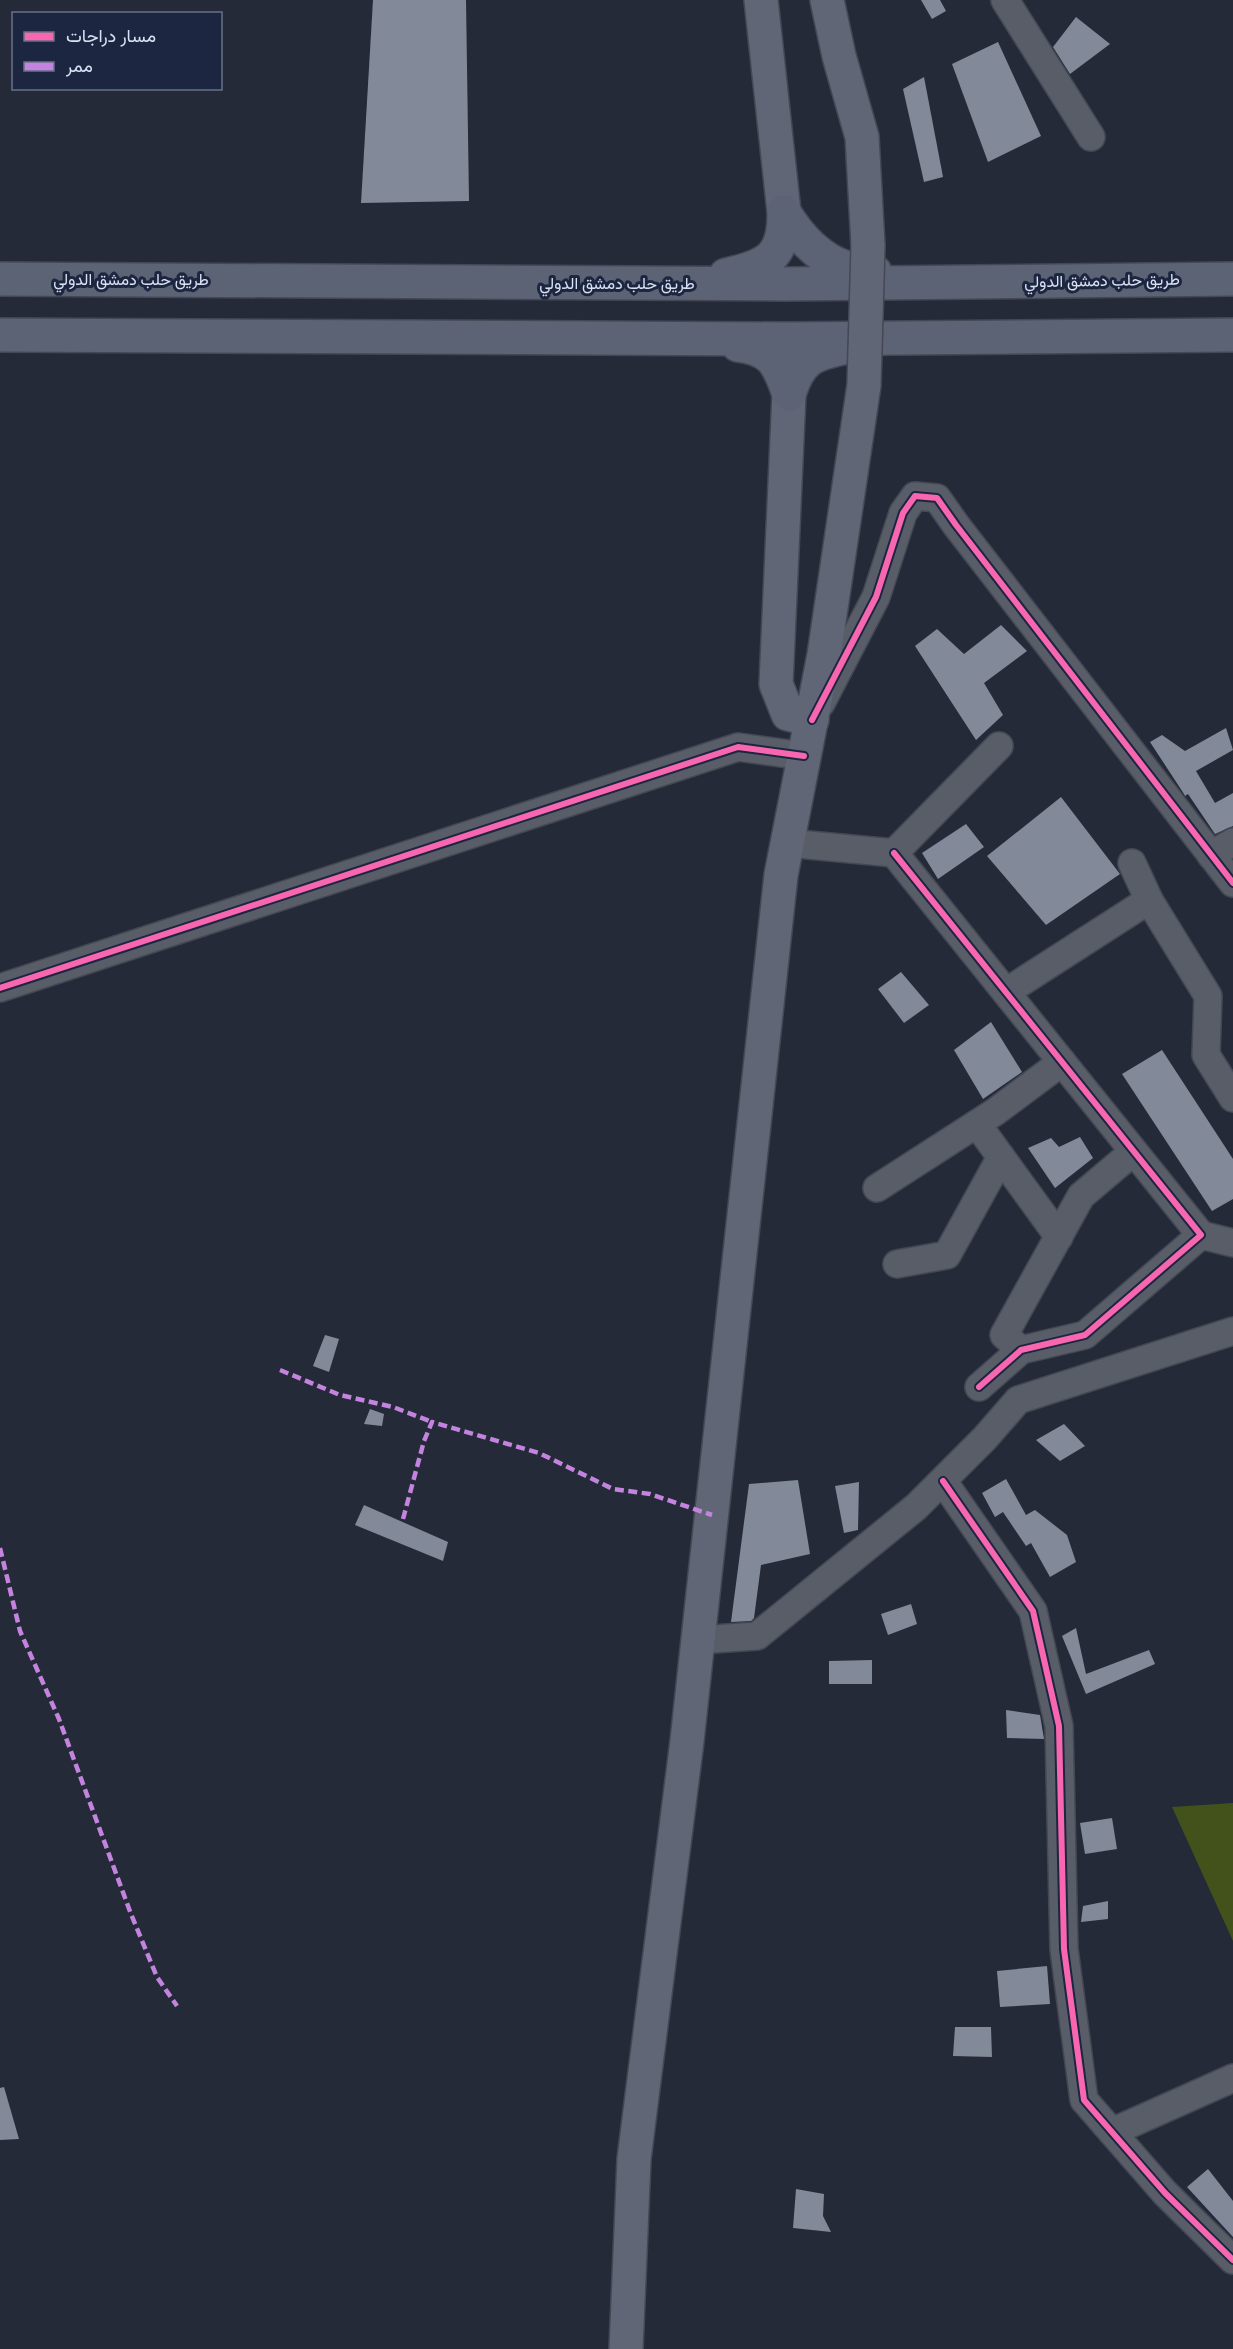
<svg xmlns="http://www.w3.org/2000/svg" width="1233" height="2349" font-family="'Fira Sans Condensed',Vazirmatn,sans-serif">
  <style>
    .green { fill: #43511b }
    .building { fill: #828998 }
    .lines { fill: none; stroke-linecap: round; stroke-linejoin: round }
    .minor-casing { stroke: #434854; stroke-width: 30 }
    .major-casing { stroke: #434854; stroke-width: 36 }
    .highway-casing { stroke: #434854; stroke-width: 36 }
    .minor { stroke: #585d68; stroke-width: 27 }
    .major { stroke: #606676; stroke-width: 33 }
    .highway { stroke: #5c6374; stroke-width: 33 }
    .major-bridge-casing { stroke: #434854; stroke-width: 36; stroke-linecap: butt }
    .major-bridge { stroke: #606676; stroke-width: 33 }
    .quiet { stroke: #c483df; stroke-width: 4.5; stroke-dasharray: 9 4.5; stroke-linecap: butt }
    .cycleway-casing { stroke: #1c2640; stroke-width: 10 }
    .cycleway { stroke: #f766af; stroke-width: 6 }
    .labels { text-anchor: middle; stroke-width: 6; stroke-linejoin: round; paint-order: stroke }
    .street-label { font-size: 16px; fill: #d9e1f2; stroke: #1c2640 }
  </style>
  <rect width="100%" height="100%" fill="#242a38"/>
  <path class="green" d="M1233,1803v138l-61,-134z"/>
  <g class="building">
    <path d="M373,0h93l3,201 -108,2z"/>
    <path d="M921,0h19l6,11 -14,8z"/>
    <path d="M1076,17l34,27 -40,30 -17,-27z"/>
    <path d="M998,42l43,94 -53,26 -36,-98z"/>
    <path d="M924,77l19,100 -19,5 -21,-93z"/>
    <path d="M1001,625l26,26 -43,32 19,32 -27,25 -61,-94 22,-17 27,25z"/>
    <path d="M1226,728l7,22 -37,21 19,32 18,-10v33l-18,8 -27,-40 -3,2 -1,-2 -34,-52 12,-7 23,16z"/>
    <path d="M1061,797l59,77 -74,51 -59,-69z"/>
    <path d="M966,824l18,23 -46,32 -16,-26z"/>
    <path d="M901,972l28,33 -25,18 -26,-34z"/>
    <path d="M991,1022l31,50 -39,27 -29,-49z"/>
    <path d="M1162,1050l71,109v40l-21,12 -90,-137z"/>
    <path d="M1080,1137l13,21 -38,30 -27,-40 23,-10 8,9z"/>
    <path d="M325,1335l14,4 -10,33 -16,-6z"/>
    <path d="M370,1409l14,5 -2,12 -18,-2z"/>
    <path d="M1064,1424l21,22 -25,15 -24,-21z"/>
    <path d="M1006,1479l20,36 9,-5 32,25 9,27 -26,15 -19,-34 -5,3 -23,-34 -8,5 -13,-24z"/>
    <path d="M798,1480l12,74 -49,11 -7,53 -3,3 -20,1 18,-138z"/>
    <path d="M859,1482l-1,48 -14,3 -9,-47z"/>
    <path d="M364,1505l84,37 -5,19 -88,-36z"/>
    <path d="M911,1604l6,20 -29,11 -7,-21z"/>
    <path d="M1076,1628l10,46 63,-24 6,14 -69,30 -24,-58z"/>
    <path d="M872,1660v24h-43v-23z"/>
    <path d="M1006,1710l34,5 4,24 -37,-1z"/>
    <path d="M1112,1818l5,31 -32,5 -5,-31z"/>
    <path d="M1108,1901v18l-27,3 2,-16z"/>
    <path d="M1047,1966l3,38 -50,3 -3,-36z"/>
    <path d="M955,2027h36l1,30 -39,-1z"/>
    <path d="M4,2087l15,52 -19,1v-52z"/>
    <path d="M1208,2169l25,32v36l-46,-50z"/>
    <path d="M796,2189l28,5 -1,22 8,16 -38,-4z"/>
  </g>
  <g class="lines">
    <g class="minor-casing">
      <g id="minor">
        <path d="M1005,0l86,137"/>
        <path d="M821,703l55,-106 27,-84 12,-17 22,2 19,27 277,358"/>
        <path d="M787,843l107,10 105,-107"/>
        <path d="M894,853l307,382 -116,100 -64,15 -42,37"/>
        <path d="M1211,855l22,-13"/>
        <path d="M1149,900l59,96 -2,59 27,43"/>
        <path d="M0,988l738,-241 66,9"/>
        <path d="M1006,992l143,-92 -17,-37"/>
        <path d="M977,1124l82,113"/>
        <path d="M877,1188l118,-76 67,-50"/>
        <path d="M1201,1235l32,8"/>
        <path d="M897,1264l50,-9 54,-98"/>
        <path d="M1021,1350l-17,-15 77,-139 52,-44"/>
        <path d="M943,1481l90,130 26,115 5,223 20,151 81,93 68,67"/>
        <path d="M698,1640l59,-4 159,-129 69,-69 33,-38 215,-69"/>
        <path d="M1112,2132l121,-54"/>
      </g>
    </g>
    <g class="major-casing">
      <g id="major">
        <path d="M761,0l23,212"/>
        <path d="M827,0l12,56 23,81 6,108"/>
        <path d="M789,394l-13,290 12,30 24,6"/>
        <path d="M626,2349l8,-190 53,-418 94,-866 43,-220 40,-270"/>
      </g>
    </g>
    <g class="highway-casing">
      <g id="highway">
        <path d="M726,275c40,-9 59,-17 58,-63 15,25 35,47 63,56 9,2 19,3 28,4"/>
        <path d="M0,279l785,5 448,-5"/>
        <path d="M0,335l787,4 446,-4"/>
        <path d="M738,345c34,4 40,18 51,49 11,-35 23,-40 58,-47"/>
      </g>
    </g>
    <use href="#minor" class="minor"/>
    <use href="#major" class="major"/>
    <use href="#highway" class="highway"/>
    <g class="major-bridge-casing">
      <path id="major-bridge" d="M864,385l4,-140"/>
    </g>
    <use href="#major-bridge" class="major-bridge"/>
    <g class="quiet">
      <path d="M280,1370l60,25 53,12 39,15"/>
      <path d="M403,1519l21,-78 8,-19 107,31 74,36 37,5 62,21"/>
      <path d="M0,1548l20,83 39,88 72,195 26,63 20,29"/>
    </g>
    <g class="cycleway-casing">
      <g id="cycleway">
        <path d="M812,720l64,-123 27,-84 12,-17 22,2 19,27 277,358"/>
        <path d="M894,853l307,382 -116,100 -64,15 -42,37"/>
        <path d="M0,988l738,-241 66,9"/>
        <path d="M943,1481l90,130 26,115 5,223 20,151 81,93 68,67"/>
      </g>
    </g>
    <use href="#cycleway" class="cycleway"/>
  </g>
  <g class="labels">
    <g class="street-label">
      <text x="131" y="285">طريق حلب دمشق الدولي</text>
      <text transform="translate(1102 280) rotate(-1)" y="6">طريق حلب دمشق الدولي</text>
      <text x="617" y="289">طريق حلب دمشق الدولي</text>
    </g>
  </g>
  <rect x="12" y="12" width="210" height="78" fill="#1c2640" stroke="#687187" stroke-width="1.5"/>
  <rect x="24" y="32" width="30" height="9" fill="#f766af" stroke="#687187" stroke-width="1.5"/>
  <text x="66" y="42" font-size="18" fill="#d9e1f2">مسار دراجات</text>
  <rect x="24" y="62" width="30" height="9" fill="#c483df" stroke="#687187" stroke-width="1.5"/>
  <text x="66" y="72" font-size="18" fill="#d9e1f2">ممر</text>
</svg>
